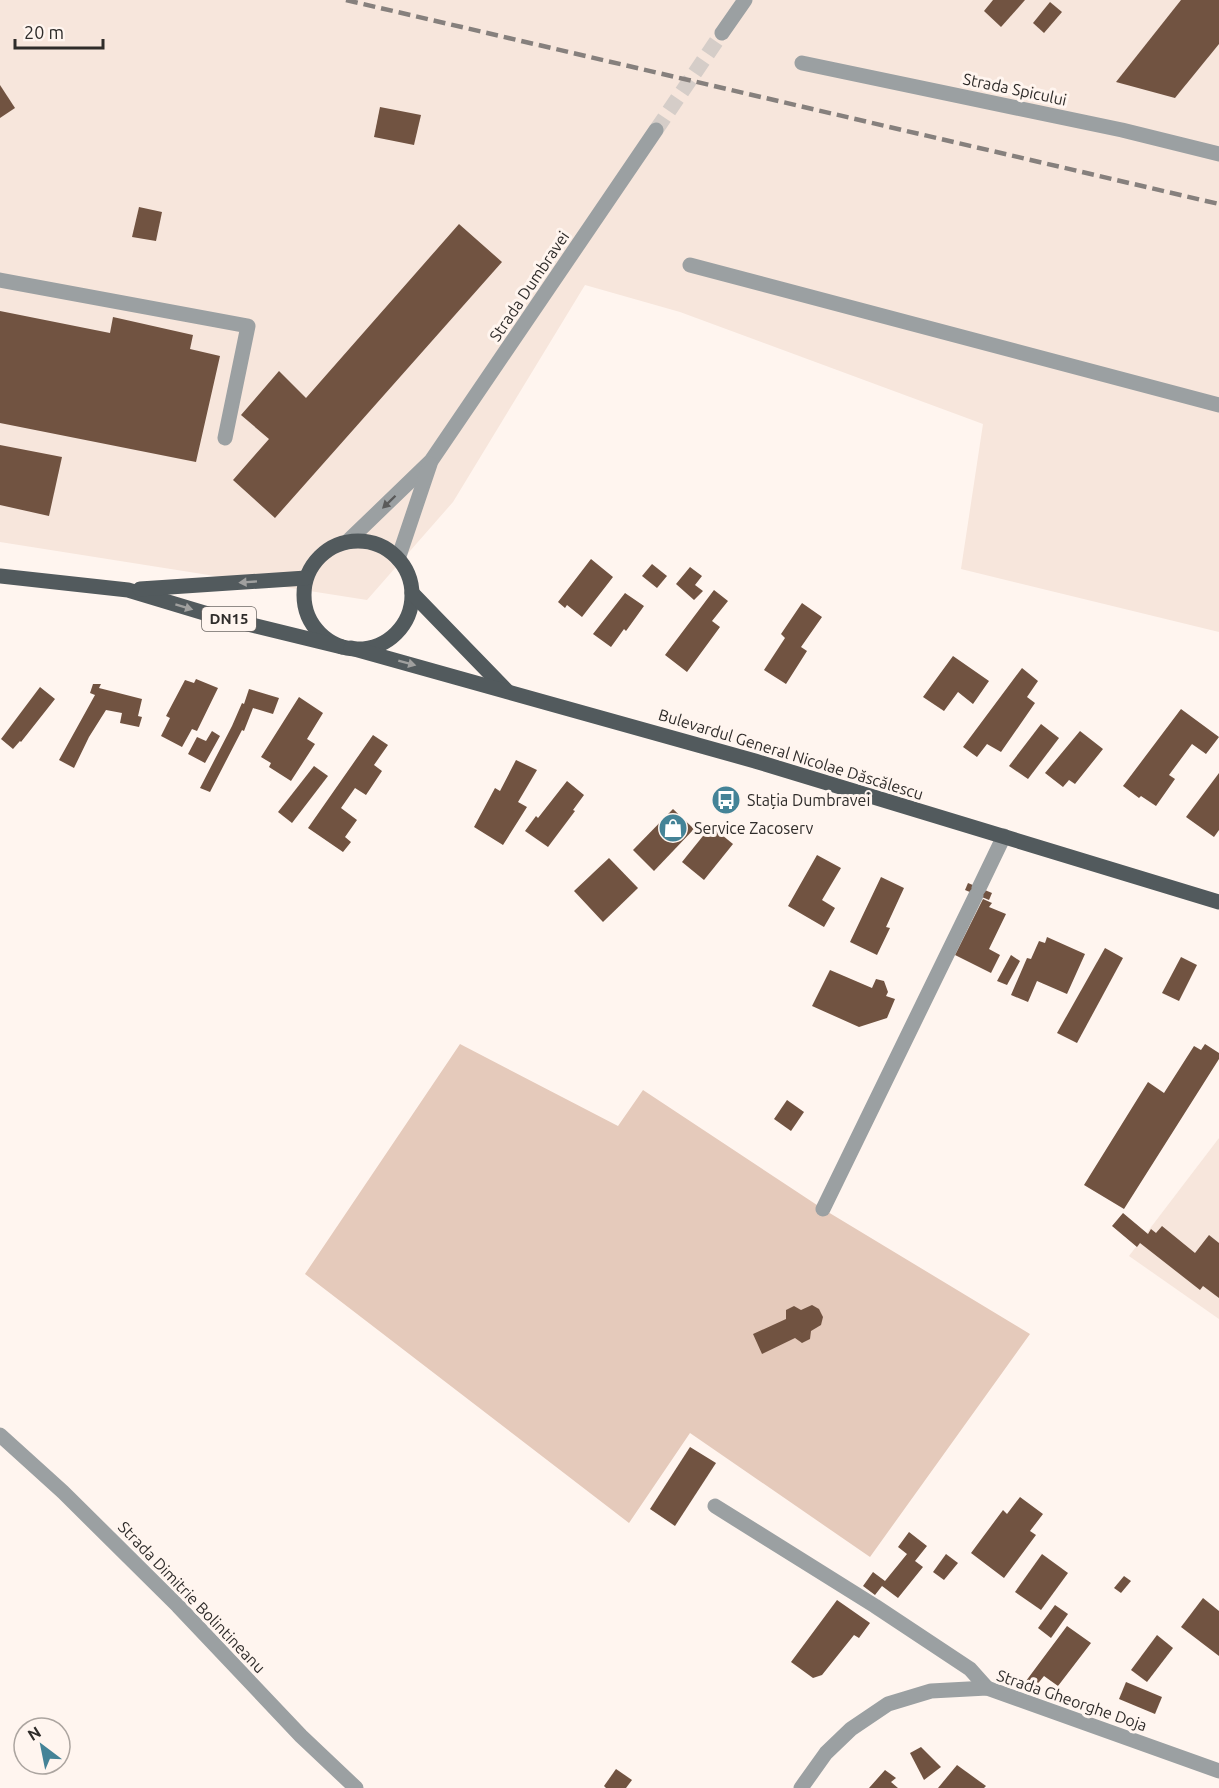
<svg xmlns="http://www.w3.org/2000/svg" width="1219" height="1788" font-family="Ubuntu,sans-serif">
  <style>
    .built { fill: #f7e6dc }
    .green { fill: #e5cabb }
    .building { fill: #715341 }
    .lines { fill: none; stroke-linecap: round; stroke-linejoin: round }
    .minor-tunnel { stroke: #d5cdc8; stroke-width: 15; stroke-dasharray: 15 8; stroke-linecap: butt }
    .minor { stroke: #9ba0a2; stroke-width: 15 }
    .major { stroke: #525a5d; stroke-width: 15 }
    .rail { stroke: #86807d; stroke-width: 4.5; stroke-dasharray: 12 6; stroke-linecap: butt }
    .oneway { fill: #5a5a5a }
    .oneway2 { fill: #a0a09f }
    .labels { text-anchor: middle; stroke-width: 6; stroke-linejoin: round; paint-order: stroke }
    .shield { fill: #fff5ef; stroke: #6d6865; stroke-width: 1.5 }
    .shield-label { font-size: 15px; font-weight: bold; fill: #2f2c2a }
    .street-label { font-size: 16px; fill: #2f2c2a; stroke: #fff5ef }
    .poi-label { font-size: 16px; fill: #2f2c2a; stroke: #fff5ef; text-anchor: start }
  </style>
  <rect width="100%" height="100%" fill="#fff5ef"/>
  <g class="built">
    <path d="M0,0h1219v632l-258,-63 22,-145 -303,-112 -95,-27 -132,217 -86,98 -367,-58z"/>
    <path d="M1219,1138v181l-90,-63z"/>
  </g>
  <path class="green" d="M460,1044l158,82 25,-36 180,119 207,125 -160,223 -180,-124 -61,90 -324,-249z"/>
  <g class="building">
    <path d="M993,0h32l-24,27 -17,-16z"/>
    <path d="M1181,0h38v44l-44,54 -59,-16z"/>
    <path d="M1050,2l12,10 -18,21 -11,-10z"/>
    <path d="M0,85l15,23 -15,10z"/>
    <path d="M380,107l41,8 -7,30 -40,-8z"/>
    <path d="M139,207l23,5 -6,29 -24,-4z"/>
    <path d="M459,224l43,38 -227,256 -42,-38 36,-41 -28,-24 38,-44 27,27z"/>
    <path d="M0,311l110,22 3,-16 80,18 -3,14 30,7 -24,106 -196,-39z"/>
    <path d="M0,445l62,12 -13,59 -49,-11z"/>
    <path d="M591,559l22,18 -31,40 -15,-12 -2,3 -7,-6z"/>
    <path d="M652,564l15,12 -10,12 -15,-12z"/>
    <path d="M690,567l12,9 -7,9 8,6 -9,9 -18,-16z"/>
    <path d="M714,590l14,11 -16,20 8,6 -33,45 -22,-17z"/>
    <path d="M625,593l19,13 -18,25 -2,-2 -13,18 -18,-13z"/>
    <path d="M802,603l20,14 -21,30 6,4 -21,33 -22,-14 21,-32 -4,-4z"/>
    <path d="M953,656l36,25 -16,23 -15,-12 -14,19 -21,-14z"/>
    <path d="M1022,668l16,13 -11,16 8,6 -34,49 -14,-8 -10,13 -14,-10z"/>
    <path d="M196,679l22,9 -21,43 -5,-2 -10,18 -21,-11 9,-18 -4,-2 19,-36 9,3z"/>
    <path d="M93,684h8l-2,4 43,11 -4,17 4,1 -3,10 -19,-4 2,-10 -16,-3 -17,27 -15,31 -15,-8 36,-65 -5,-2z"/>
    <path d="M40,687l15,12 -34,43 -1,-1 -7,8 -12,-10z"/>
    <path d="M249,689l30,9 -6,16 -20,-6 -9,23 -2,-1 -32,62 -10,-4 32,-62 10,-23 2,1z"/>
    <path d="M299,697l24,16 -16,26 8,5 -24,37 -22,-14 2,-4 -10,-6z"/>
    <path d="M1181,709l38,28 -13,17 -14,-10 -23,31 6,4 -19,27 -15,-10 -2,2 -16,-12z"/>
    <path d="M1041,724l18,14 -31,41 -19,-13z"/>
    <path d="M212,731l8,5 -15,27 -17,-9 9,-17 9,4z"/>
    <path d="M1080,731l23,18 -28,35 -6,-4 -6,7 -18,-14z"/>
    <path d="M373,735l15,10 -14,20 8,6 -16,24 -11,-7 -14,20 16,12 -12,17 6,5 -8,10 -35,-24z"/>
    <path d="M516,760l21,10 -19,32 9,5 -24,38 -29,-18 21,-39 5,3z"/>
    <path d="M314,766l14,10 -36,47 -14,-11z"/>
    <path d="M1219,773v57l-5,7 -28,-20z"/>
    <path d="M567,781l17,14 -11,15 2,1 -27,36 -23,-16 11,-15 2,2z"/>
    <path d="M673,809l21,20 -40,42 -21,-21z"/>
    <path d="M711,826l22,18 -29,36 -22,-18z"/>
    <path d="M817,855l24,13 -19,32 13,8 -11,19 -36,-21z"/>
    <path d="M609,858l29,30 -35,34 -29,-31z"/>
    <path d="M881,877l23,11 -18,39 4,1 -13,27 -27,-13z"/>
    <path d="M968,883l24,10 -3,7 -24,-10z"/>
    <path d="M983,899l9,4 -3,4 17,7 -17,35 11,6 -9,18 -36,-18z"/>
    <path d="M1047,937l38,17 -18,40 -30,-13 -9,21 -17,-7 16,-37 4,1 8,-18 6,2z"/>
    <path d="M1105,948l18,10 -46,85 -20,-10z"/>
    <path d="M1011,955l9,6 -13,24 -10,-4z"/>
    <path d="M1181,957l16,8 -18,36 -17,-8z"/>
    <path d="M830,970l42,18 4,-9 8,2 4,11 -2,4 9,3 -8,19 -28,9 -47,-21z"/>
    <path d="M1205,1044l14,9v6l-95,150 -40,-24 64,-103 16,11 30,-47 7,4z"/>
    <path d="M787,1100l17,12 -13,19 -17,-12z"/>
    <path d="M1123,1213l25,21 3,-5 5,4 6,-7 33,27 14,-18 10,8v55l-16,-12 -3,4 -60,-47 -3,4 -25,-21z"/>
    <path d="M812,1305l7,4 4,8 -2,8 -10,6 -1,8 -8,4 -7,-5 -33,16 -9,-20 33,-15v-9l8,-4 7,4z"/>
    <path d="M690,1447l26,16 -41,63 -25,-17z"/>
    <path d="M1020,1497l23,17 -13,17 6,4 -32,43 -33,-25 32,-43 4,4z"/>
    <path d="M909,1532l18,14 -12,15 8,6 -25,31 -16,-12 -7,9 -12,-9 10,-14 12,9 22,-27 -9,-7z"/>
    <path d="M946,1554l12,9 -14,17 -11,-8z"/>
    <path d="M1042,1554l26,19 -27,37 -26,-18z"/>
    <path d="M1124,1576l7,5 -10,12 -7,-5z"/>
    <path d="M1203,1598l16,13v45l-38,-29z"/>
    <path d="M837,1600l33,23 -11,15 -5,-3 -32,40 -9,3 -22,-16z"/>
    <path d="M1055,1605l13,9 -17,24 -13,-10z"/>
    <path d="M1067,1626l24,17 -33,43 -14,-10 -9,11 -9,-6z"/>
    <path d="M1157,1635l16,13 -26,34 -16,-12z"/>
    <path d="M1126,1682l36,15 -7,17 -36,-15z"/>
    <path d="M921,1747l20,20 -17,13 -14,-27z"/>
    <path d="M957,1765l29,21 -2,2h-46z"/>
    <path d="M616,1769l16,11 -6,8h-20l-2,-2z"/>
    <path d="M885,1770l11,8 -5,4 7,6h-29z"/>
  </g>
  <g class="lines">
    <path class="minor-tunnel" d="M656,130l66,-97"/>
    <g class="minor">
      <path d="M722,33l23,-33"/>
      <path d="M802,63l320,67 97,24"/>
      <path d="M690,265l529,140"/>
      <path d="M0,280l248,46 -23,112"/>
      <path d="M347,542l84,-81 225,-331"/>
      <path d="M398,559l32,-95"/>
      <path d="M979,888l25,-52"/>
      <path d="M823,1209l153,-314"/>
      <path d="M0,1435l63,57 115,114 123,130 55,52"/>
      <path d="M715,1506l160,100 95,63 17,19"/>
      <path d="M801,1788l25,-35 25,-24 37,-25 43,-13 56,-3 232,83"/>
    </g>
    <g class="major">
      <circle cx="358" cy="595" r="54"/>
      <path d="M0,576l128,14 83,25 131,32"/>
      <path d="M140,589l166,-11"/>
      <path d="M412,593l95,98"/>
      <path d="M351,648l404,113 464,141"/>
    </g>
    <path class="rail" d="M346,0l873,204"/>
  </g>
  <defs><path id="oneway-solid" d="M-6-.8H1V-3.2L6.5 0L1 3.2V.8H-6Z" transform="scale(1.5)"/></defs>
  <use class="oneway" href="#oneway-solid" transform="translate(389 502) rotate(136)"/>
  <g class="oneway2">
    <use href="#oneway-solid" transform="translate(248 582) rotate(176)"/>
    <use href="#oneway-solid" transform="translate(184 607) rotate(17)"/>
    <use href="#oneway-solid" transform="translate(407 663) rotate(15)"/>
  </g>
  <defs>
    <g id="bus-disc" transform="scale(1.5)"><circle r="9.5" fill="#448397" stroke="#fff5ef"/><path d="M-5-6H5V4H4V6H2V4H-2V6H-4V4H-5ZM-3.5-4V0h7V-4ZM-3.5 1.2v1.5H-2V1.2ZM2 1.2v1.5H3.5V1.2Z" fill="#fff"/></g>
    <g id="shop-disc" transform="scale(1.5)"><circle r="9.5" fill="#448397" stroke="#fff5ef"/><path d="M-5-2.5h2.3a2.7 3.5 0 0 1 5.4 0H5L5.5 6h-11ZM-1.5-2.5h3a1.5 2.3 0 0 0-3 0Z" fill="#fff"/></g>
  </defs>
  <g fill-rule="evenodd">
    <use href="#bus-disc" x="726" y="800"/>
    <use href="#shop-disc" x="673" y="828"/>
  </g>
  <g class="labels">
    <rect class="shield" x="202" y="607" width="54" height="24" rx="4.5"/>
    <g class="shield-label">
      <text x="229" y="624">DN15</text>
    </g>
    <g class="street-label">
      <text transform="translate(1015 89) rotate(12)" y="6">Strada Spicului</text>
      <text transform="translate(529 286) rotate(-56)" y="6">Strada Dumbravei</text>
      <text transform="translate(791 754) rotate(17)" y="6">Bulevardul General Nicolae Dăscălescu</text>
      <text transform="translate(192 1597) rotate(46)" y="6">Strada Dimitrie Bolintineanu</text>
      <text transform="translate(1072 1700) rotate(19)" y="6">Strada Gheorghe Doja</text>
    </g>
    <g class="poi-label">
      <text x="747" y="806">Stația Dumbravei</text>
      <text x="694" y="834">Service Zacoserv</text>
    </g>
  </g>
  <g transform="translate(42 1746) rotate(328)"><circle r="28" fill="#fff5ef" stroke="#aca5a0" stroke-width="1.5"/>
  <path d="M0-4.5L10 22L0 15L-10 22Z" fill="#448397"/>
  <text y="-9" font-size="16" font-weight="bold" text-anchor="middle" fill="#2f2c2a">N</text>
  </g>
  <path d="M15 39v9h88v-9" fill="none" stroke="#2f2c2a" stroke-width="3"/>
  <text x="24" y="39" font-size="18" fill="#2f2c2a" stroke="#fff5ef" stroke-width="4.5" paint-order="stroke">20 m</text>
</svg>
